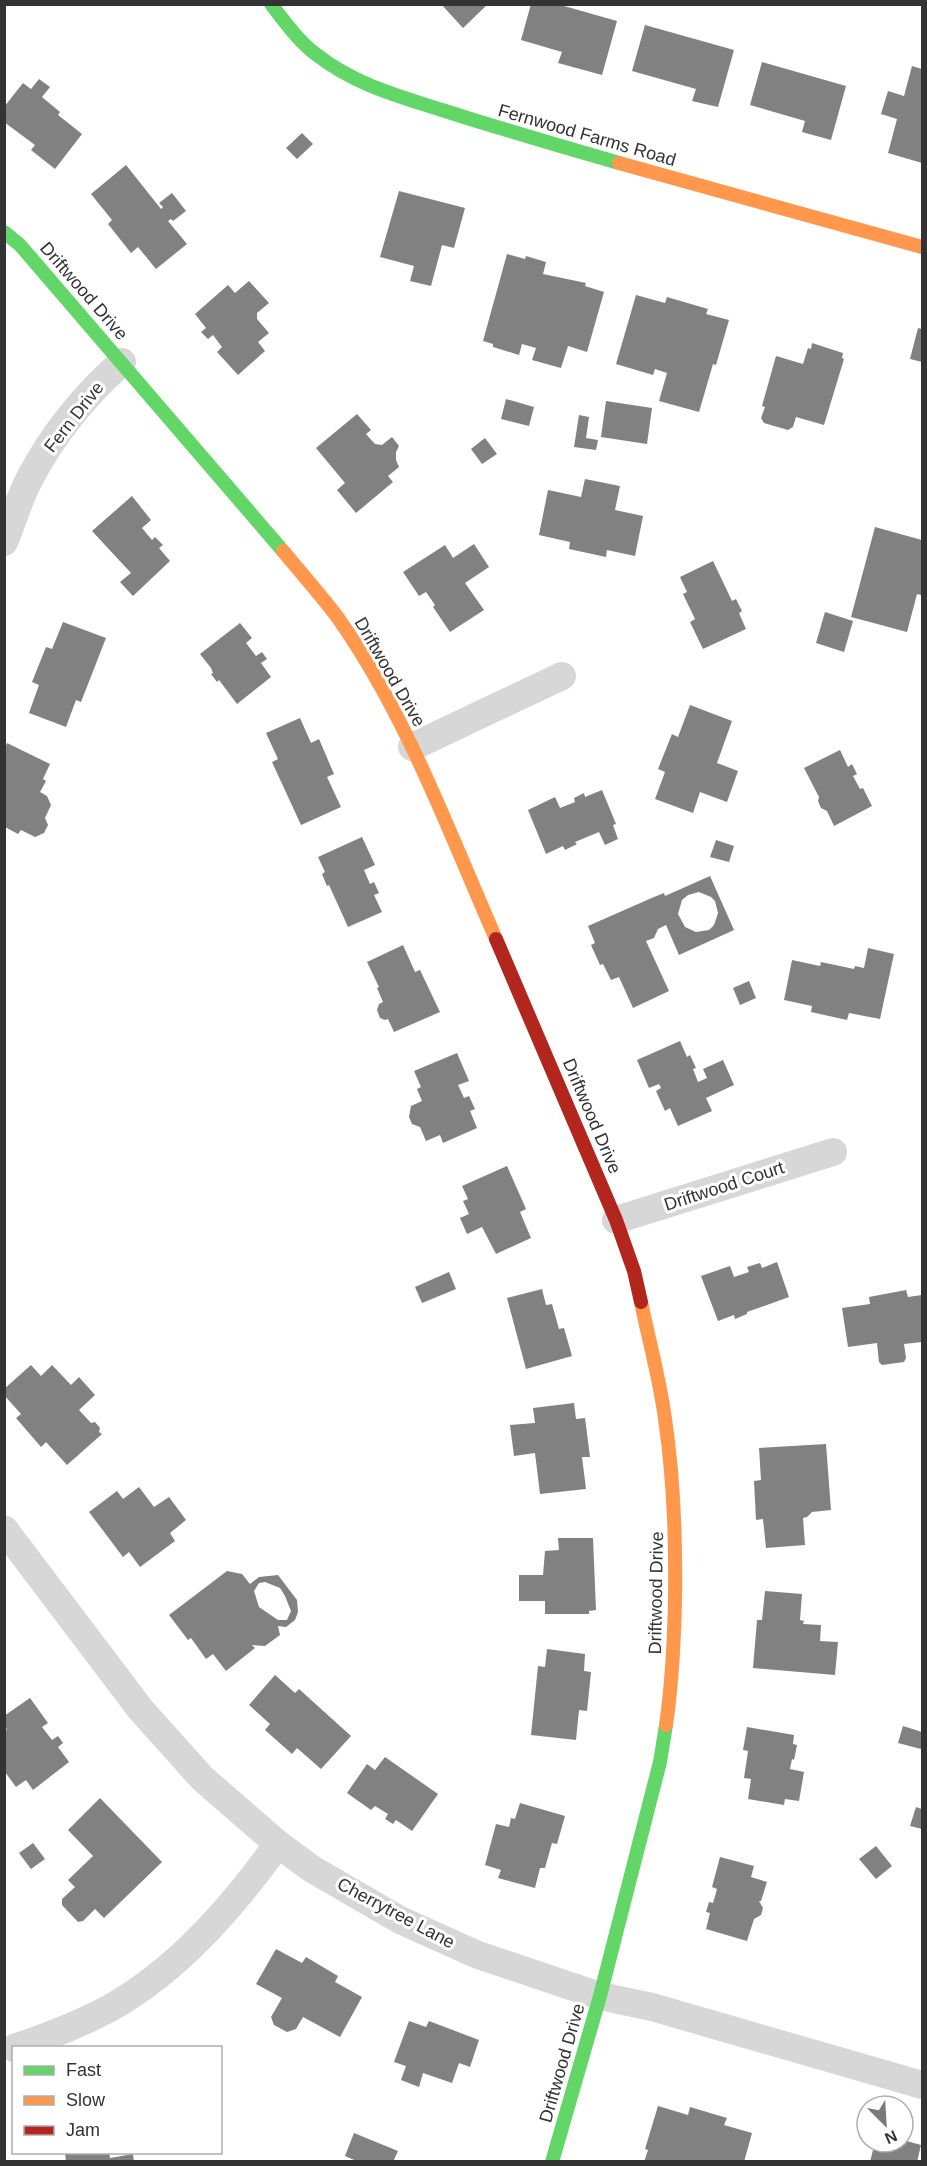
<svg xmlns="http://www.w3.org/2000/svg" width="927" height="2166" font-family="Helvetica,sans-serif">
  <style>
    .building { fill: #818181; fill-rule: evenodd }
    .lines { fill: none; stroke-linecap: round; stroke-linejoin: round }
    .street { stroke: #d7d7d7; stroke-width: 28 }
    .fast { stroke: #63d668; stroke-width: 14 }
    .slow { stroke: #ff974d; stroke-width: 14 }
    .jam { stroke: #b3261e; stroke-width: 14 }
    .labels { text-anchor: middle; stroke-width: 6; stroke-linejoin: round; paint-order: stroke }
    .street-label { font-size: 18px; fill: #333; stroke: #fff }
  </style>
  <rect width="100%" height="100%" fill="#fff"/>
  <g class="building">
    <path d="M441,4h47l-25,24z"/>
    <path d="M531,4h26l60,17 -15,54 -44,-12 4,-11 -41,-12z"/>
    <path d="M645,25l89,25 -16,57 -26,-6 4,-12 -64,-18z"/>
    <path d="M762,62l84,24 -15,54 -29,-8 3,-11 -55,-16z"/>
    <path d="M912,66l10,3v94l-34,-10 9,-34 -16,-5 7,-23 16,5z"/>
    <path d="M39,79l11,8 -8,10 18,15 -2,3 24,19 -27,35 -24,-19 4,-5 -31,-23v-15l19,-24 8,6z"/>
    <path d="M302,133l11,11 -16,15 -11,-11z"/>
    <path d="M126,165l35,44 2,-2 -4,-4 13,-10 14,18 -13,10 -2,-2 -3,2 19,23 -31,25 -18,-22 -7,6 -23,-29 4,-4 -21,-26z"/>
    <path d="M399,191l66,17 -11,40 -12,-3 -11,41 -21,-5 4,-15 -34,-9z"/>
    <path d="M507,254l18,5 1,-3 20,6 -3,12 43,9 -1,3 19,6 -17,60 -19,-6 -7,22 -29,-8 4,-12 -14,-4 -3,11 -26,-8v-3l-10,-3z"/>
    <path d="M249,281l20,22 -12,10v6l12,14 -11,9 7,9 -27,24 -21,-23 5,-5 -9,-12 -5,4 -7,-7 5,-4 -11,-14 33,-29 7,8z"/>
    <path d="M636,295l29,8 2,-6 41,12 -2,5 23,6 -13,45 -3,-1 -14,48 -40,-11 8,-28 -12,-4 -2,6 -37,-11z"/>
    <path d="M918,328l4,1v33l-12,-3z"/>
    <path d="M812,343l31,10 -1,5 2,1 -20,66 -28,-8 -3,10 -5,3 -24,-7 -3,-5 4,-11 -3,-1 14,-50 27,8 5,-16 3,1z"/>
    <path d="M506,399l28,8 -5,19 -28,-7z"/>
    <path d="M606,401l46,7 -5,36 -46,-7z"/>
    <path d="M357,414l14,16 -5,4 9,10 7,1 10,-8 7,9 -3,6v8l3,7 -11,9 5,6 -37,31 -19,-23 8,-7 -29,-35z"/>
    <path d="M579,415l10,2 -3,21 12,2 -2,10 -22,-3z"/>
    <path d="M485,438l12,16 -15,10 -11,-15z"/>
    <path d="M585,479l35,7 -5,24 28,6 -8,40 -28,-6 -1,7 -37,-8 1,-7 -31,-7 9,-45 33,7z"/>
    <path d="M132,496l19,24 -9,8 10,12 3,-3 8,8 -4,3 11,13 -37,35 -13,-14 11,-9 -39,-42z"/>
    <path d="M875,527l47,13v48l-1,7 -4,-1 -10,38 -56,-15z"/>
    <path d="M474,544l15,23 -24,16 19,27 -34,22 -17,-25 2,-2 -9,-13 -7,4 -16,-24 42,-27 8,13z"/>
    <path d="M713,561l19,40 4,-2 6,12 -3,2 7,16 -43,20 -13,-27 5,-3 -12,-25 4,-2 -7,-15z"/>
    <path d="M825,612l28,9 -9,31 -28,-9z"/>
    <path d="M63,622l43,16 -25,64 -5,-2 -10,27 -37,-14 10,-28 -7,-3 14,-35 6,2z"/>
    <path d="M240,623l12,15 -6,5 10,13 6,-4 5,7 -6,4 10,14 -34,27 -18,-24 -2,2 -6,-8 2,-1 -2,-5 -11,-14z"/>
    <path d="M690,705l42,16 -15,42 21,8 -11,31 -27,-10 -7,21 -38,-14 10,-27 -7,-3 14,-35 6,3z"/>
    <path d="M300,718l11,25 8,-4 15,35 -7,3 14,30 -40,18 -29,-63 6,-3 -12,-26z"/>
    <path d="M7,743l43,21 -7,15 3,2 -6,11 7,4 4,9 -6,13 3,7 -4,8 -9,4 -14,-7 -3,4 -13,-7v-78z"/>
    <path d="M840,750l8,17 4,-3 5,10 -4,2 7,13 3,-1 9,18 -38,20 -7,-15 -6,-3 -3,-7 1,-4 -15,-29z"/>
    <path d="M602,790l14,34 -3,1 5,14 -13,6 -6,-13 -24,10 2,2 -12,6 -2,-4 -17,8 -18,-44 27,-13 5,11 15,-6 -1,-4 10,-5 1,4z"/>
    <path d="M362,837l13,28 -11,5 6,14 4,-2 5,11 -5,2 8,17 -34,15 -19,-42 -2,1 -5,-12 3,-2 -7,-15z"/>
    <path d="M716,840l18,6 -5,16 -19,-5z"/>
    <path d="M710,876l24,54 -55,25 -13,-30 -8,4 -4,9 -8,3 23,50 -36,17 -14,-31 -8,3 -8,-16 -3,1 -9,-20 4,-2 -7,-17 66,-29 10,-4 1,3zM699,892l12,5 4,4 3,12 -4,12 -5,5 -13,2 -11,-5 -7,-13 4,-14 6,-5z"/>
    <path d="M403,945l12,27 5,-2 20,42 -46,20 -6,-13 -3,1 -5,-2 -3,-8 2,-6 4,-2 -6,-14 2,-1 -12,-25z"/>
    <path d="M868,948l26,6 -14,65 -31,-6 -2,7 -36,-8 1,-6 -28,-6 8,-40 28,6 1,-4 33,7 1,-3 9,2z"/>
    <path d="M749,981l7,17 -16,7 -7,-17z"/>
    <path d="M680,1041l7,16 3,-2 6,13 -3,1 5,13 9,-4 -4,-9 20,-9 11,25 -28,13 6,13 -34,15 -8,-18 -5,3 -9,-20 5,-3 -2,-4 -10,4 -12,-28z"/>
    <path d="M457,1053l12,28 -11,4 6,13 5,-2 6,13 -5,2 7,17 -34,15 -3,-8 -14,6 -6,-14 -8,-3 -3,-7 2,-11 11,-5 -5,-12 4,-2 -7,-16z"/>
    <path d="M507,1166l19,43 -6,3 11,26 -35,16 -14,-27 -15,7 -7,-16 9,-4 -6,-13 5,-2 -6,-13z"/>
    <path d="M777,1262l12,35 -42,15v2l-12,5 -1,-4 -16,6 -17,-45 29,-10 4,11 15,-5 -2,-5 13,-4 2,5z"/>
    <path d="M449,1272l7,17 -34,14 -7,-16z"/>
    <path d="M542,1289l4,16 6,-1 7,25 5,-1 8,28 -46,13 -19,-71z"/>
    <path d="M906,1290l2,7 14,-2v47l-18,2 2,14 -2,4 -22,3 -3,-3 -2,-19 -29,4 -6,-39 28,-4 -1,-7z"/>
    <path d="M31,1365l10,11 11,-11 19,20 8,-8 16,18 -16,15 12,13 4,-1 5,6 -1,4 3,2 -35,31 -21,-23 -5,5 -25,-29 5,-4 -17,-19v-6z"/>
    <path d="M574,1403l2,16 9,-1 5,39h-8l4,32 -46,5 -5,-41 -21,3 -4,-31 25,-2 -2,-15z"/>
    <path d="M826,1444l5,66 -19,2 -5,5 -4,1 2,27 -39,3 -3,-29 -7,1 -2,-39 7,-1 -2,-32z"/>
    <path d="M139,1487l15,20 15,-10 17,23 -16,13 5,8 -35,26 -11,-15 -6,5 -34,-45 28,-21 6,8z"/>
    <path d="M558,1538h35l3,72 -7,1v3h-44v-13h-26v-26h24l2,-24 14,-1z"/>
    <path d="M227,1571l15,3 8,10 9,-7 19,-2 19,25 1,12 -3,8 -9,7 -8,-1 2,9 -15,11 -13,-1 3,3 -29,23 -13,-17 -7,5 -15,-21 -3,2 -19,-25zM265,1582l15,6 5,8 6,15 -4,9h-9l-19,-13 -5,-16 5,-8z"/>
    <path d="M765,1591l37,3 -2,26 4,1 -1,3 18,1 -1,16 18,1 -3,33 -82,-7 4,-48h5z"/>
    <path d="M547,1649l38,5 -1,17 7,1 -4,39 -8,-1 -3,30 -45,-5 7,-69 7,1z"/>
    <path d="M275,1675l20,18 4,-4 52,47 -30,33 -24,-21 -5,6 -27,-24 5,-6 -21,-19z"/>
    <path d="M30,1698l18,25 -6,4 10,13 6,-4 5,7 -5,4 11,15 -36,28 -7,-10 -10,7 -11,-15v-41l2,-2 -3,-3v-10z"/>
    <path d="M903,1726l19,6 -1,17 -23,-6z"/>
    <path d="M747,1727l47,8 -1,9 4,1 -3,15 -2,-1 -2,10 14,3 -5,29 -14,-2 -1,6 -36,-6 3,-20 -7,-1 4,-27 -5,-1z"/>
    <path d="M385,1757l53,37 -26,37 -16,-11 -3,4 -8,-5 3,-5 -13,-8 -4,4 -24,-17 20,-29 8,6z"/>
    <path d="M100,1798l62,64 -58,56 -9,-9 -12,12 -5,1 -16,-17v-6l13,-12 -7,-7 25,-24 -25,-26z"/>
    <path d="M520,1803l45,13 -8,28 -5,-1 -7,25h-5l-5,20 -37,-10 3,-8 -16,-5 11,-41 13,3 2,-9 4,1z"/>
    <path d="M916,1807l6,2v20l-12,-3z"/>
    <path d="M33,1843l12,16 -14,10 -12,-16z"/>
    <path d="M876,1846l16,20 -16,13 -17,-20z"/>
    <path d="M720,1857l34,9 -3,11 16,5 -6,19h-2l4,7 -2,7 -7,4 -7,22 -41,-12 4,-16 -4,-1 3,-10 4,1 4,-14 -5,-2z"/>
    <path d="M276,1949l26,14 4,-6 32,19 -3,6 27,15 -22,40 -37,-20 -7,12 -9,3 -13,-7 -3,-8 11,-19 -26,-14z"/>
    <path d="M409,2021l17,6 3,-6 50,19 -9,27 -11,-4 -7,20 -29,-10 -4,14 -18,-7 5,-14 -12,-4z"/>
    <path d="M658,2106l30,9 2,-8 37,11 -3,7 28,8 -8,29h-100l4,-12 -3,-1z"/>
    <path d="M354,2133l44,18 -5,11h-34l-14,-6z"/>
    <path d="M903,2140l18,5 -4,17h-47l5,-20h28z"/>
    <path d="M65,2152h44l1,6 23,-4 1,8h-68z"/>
  </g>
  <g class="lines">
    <g class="street">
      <path d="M4,542c9,-21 15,-44 26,-64 23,-44 55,-83 92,-116"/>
      <path d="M412,747l150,-71"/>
      <path d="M616,1220l217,-68"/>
      <path d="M4,1529l137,181 62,69 75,65 34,25 88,51 78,35 122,41 52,11 270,78"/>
      <path d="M14,2048c33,-11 67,-24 98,-41 68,-39 120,-100 166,-163"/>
    </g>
    <g class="fast">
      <path d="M271,4c14,18 28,38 46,51 37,29 81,41 125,55 59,19 118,36 177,53"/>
      <path d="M4,232l16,13 263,306"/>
      <path d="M552,2162l48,-166 60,-234 6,-37"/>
    </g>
    <g class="slow">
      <path d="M619,163l303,84"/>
      <path d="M283,551c18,22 38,44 55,67 68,96 111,214 158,321"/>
      <path d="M641,1302c8,39 19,78 24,117 9,61 11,121 10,183 -1,41 -3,82 -9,123"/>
    </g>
    <path class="jam" d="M496,939l120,281 18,51 7,31"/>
  </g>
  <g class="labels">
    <g class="street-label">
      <text transform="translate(587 135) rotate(16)" y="6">Fernwood Farms Road</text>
      <text transform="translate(84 291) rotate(49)" y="6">Driftwood Drive</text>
      <text transform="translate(74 417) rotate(-52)" y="6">Fern Drive</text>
      <text transform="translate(390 672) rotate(60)" y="6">Driftwood Drive</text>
      <text transform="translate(592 1116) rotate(67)" y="6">Driftwood Drive</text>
      <text transform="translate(724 1186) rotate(-18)" y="6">Driftwood Court</text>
      <text transform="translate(656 1593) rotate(-89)" y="6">Driftwood Drive</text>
      <text transform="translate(396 1913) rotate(28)" y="6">Cherrytree Lane</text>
      <text transform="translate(562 2063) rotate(-74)" y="6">Driftwood Drive</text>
    </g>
  </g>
  <rect width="927" height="2166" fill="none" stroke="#333333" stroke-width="12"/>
  <rect x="12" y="2046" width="210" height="108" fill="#ffffff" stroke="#adadad" stroke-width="1.5"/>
  <rect x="24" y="2066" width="30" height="9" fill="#63d668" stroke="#adadad" stroke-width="1.5"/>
  <text x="66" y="2076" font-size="18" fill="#333333">Fast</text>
  <rect x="24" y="2096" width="30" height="9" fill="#ff974d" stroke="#adadad" stroke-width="1.5"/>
  <text x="66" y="2106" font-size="18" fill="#333333">Slow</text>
  <rect x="24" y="2126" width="30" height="9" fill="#b3261e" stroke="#adadad" stroke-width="1.5"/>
  <text x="66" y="2136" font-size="18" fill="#333333">Jam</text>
  <g transform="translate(885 2124) rotate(156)"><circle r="28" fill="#ffffff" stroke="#adadad" stroke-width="1.5"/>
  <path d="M0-4.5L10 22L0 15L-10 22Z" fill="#7a7a7a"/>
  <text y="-9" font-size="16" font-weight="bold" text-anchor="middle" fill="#333333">N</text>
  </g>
</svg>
